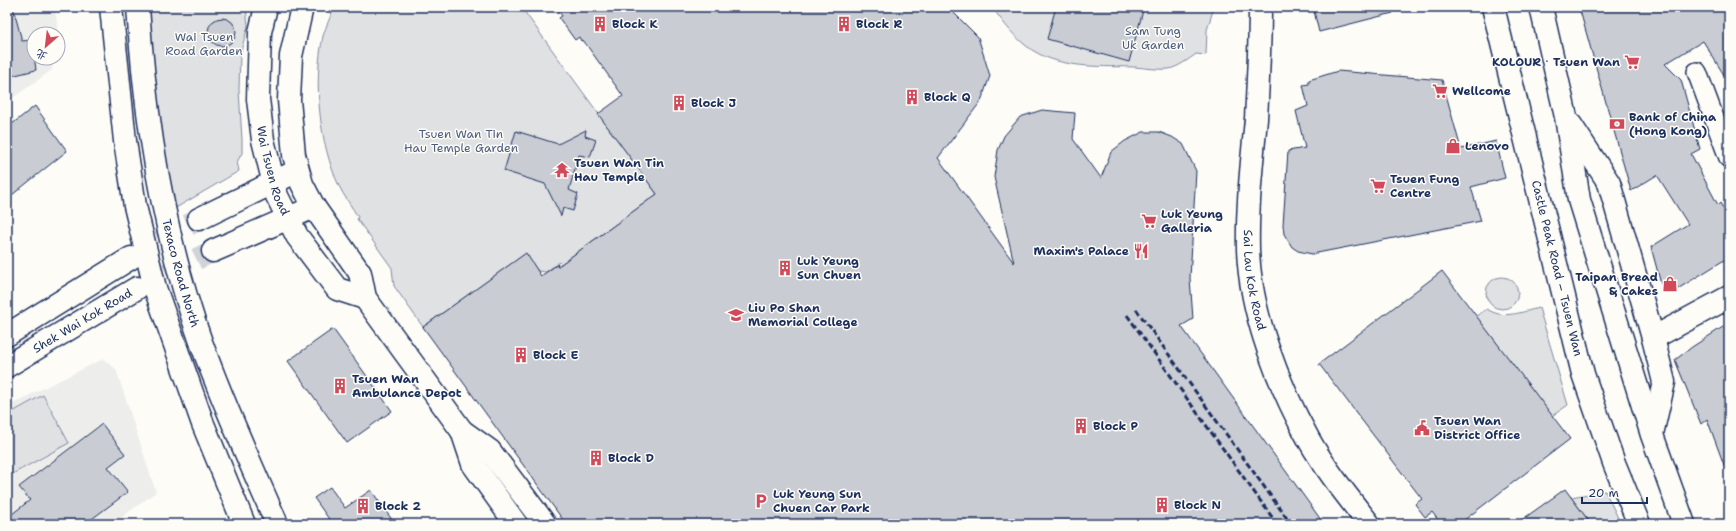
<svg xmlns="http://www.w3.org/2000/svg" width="1736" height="531" font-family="'Shantell Sans','LXGW WenKai TC',sans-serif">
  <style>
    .built { fill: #edeeec }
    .green { fill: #e0e1e3; stroke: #7e88a0 }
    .building { fill: #c9ccd3; stroke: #1b2f5e }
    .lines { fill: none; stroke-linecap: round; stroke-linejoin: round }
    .tertiary-tunnel { stroke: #d0d3d8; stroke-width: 22; stroke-dasharray: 22 11; stroke-linecap: butt }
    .minor-casing { stroke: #1b2f5e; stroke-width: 22 }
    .tertiary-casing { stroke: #1b2f5e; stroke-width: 25 }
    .secondary-casing { stroke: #1b2f5e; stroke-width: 25 }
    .primary-casing { stroke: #1b2f5e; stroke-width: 25 }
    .minor { stroke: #fdfcf7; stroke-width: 19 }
    .tertiary { stroke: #fdfcf7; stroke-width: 22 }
    .secondary { stroke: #fdfcf7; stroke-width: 22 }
    .primary { stroke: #fdfcf7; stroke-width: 22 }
    .rail { stroke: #1b2f5e; stroke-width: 3; stroke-dasharray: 6 3; stroke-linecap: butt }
    .labels { text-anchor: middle; stroke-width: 3; stroke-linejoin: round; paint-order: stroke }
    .poi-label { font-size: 12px; font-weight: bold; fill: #1b2f5e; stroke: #fdfcf7; text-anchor: start }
    .park-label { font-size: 12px; fill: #4c5c7f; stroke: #fdfcf7 }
    .street-label { font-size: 12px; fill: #1b2f5e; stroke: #fdfcf7 }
  </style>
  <rect width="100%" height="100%" fill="#fdfcf7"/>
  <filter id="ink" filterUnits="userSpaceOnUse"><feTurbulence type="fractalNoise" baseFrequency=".025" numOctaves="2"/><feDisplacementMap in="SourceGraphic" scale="8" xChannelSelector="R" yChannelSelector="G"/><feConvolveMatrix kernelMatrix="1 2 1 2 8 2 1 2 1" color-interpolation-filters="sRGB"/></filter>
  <g filter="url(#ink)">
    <g class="built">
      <path d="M7,7h47l6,29 -2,8v-10h-24v24h21l-3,12 -45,32z"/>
      <path d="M103,359l13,10 40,123 -38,28 -1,4h-110v-118z"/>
    </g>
    <g class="green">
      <path d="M148,7h98l2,19 -8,28 -1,36 3,50v13l-5,9 2,9 -65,38 -11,-35z"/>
      <path d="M334,7h187l136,187 -96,70 -2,-2 -13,10 -8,-1 -13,-17 -102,73 -29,-41 -2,-18 -35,-49 1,-2c-6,-10 -14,-21 -19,-31 -20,-43 -26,-104 -16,-150 3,-10 8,-20 11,-29z"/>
      <path d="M992,7h222l-7,23 -1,25 -10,-1c-8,6 -18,13 -27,15 -10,1 -23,-1 -34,-2 -32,-1 -66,2 -96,-13 -20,-10 -34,-29 -47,-47z"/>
      <circle cx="1502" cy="293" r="16"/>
      <path d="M1539,308l29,97 -16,11 -76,-100 11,-7c16,11 34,3 52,-1z"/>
      <path d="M43,395l26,48 -62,34v-62z"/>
      <path d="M1605,491l16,33h-30l-20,-27z"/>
    </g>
    <g class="building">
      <path d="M13,7l9,34 10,-1 4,30 -29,7v-69z"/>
      <path d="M556,7h392l30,30 12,39 -9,25 -43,57 76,105 -20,-86 4,-27 6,-14 16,-19 22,-7 33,3 -2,26 28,39 10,-26 14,-11 18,-9h16l13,5 11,7 13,27 -6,107 3,41 -12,7 143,198h-758l-143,-197 103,-74 15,23 17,-12 -1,3 100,-73 -59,-80 25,-18 -40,-56 -2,1 -2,-4 -4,3 -16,-22 3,-2z"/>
      <path d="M1056,7h88l-15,55 -82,-23z"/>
      <path d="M1313,7h79l1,6 -74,19z"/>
      <path d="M1579,7h150v76l-26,-42 -38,23 16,16 19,69 -9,5 27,51 2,-2 9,15v39l-53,33 -15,-6 -10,-37 37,-23 -31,-49 -26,16z"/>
      <circle cx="222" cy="32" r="14"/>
      <path d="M1338,71l104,9 19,69 35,-8 9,37 -34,9 10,34 -169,33 -14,-3 -6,-4 -8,-13 -1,-9 5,-74 17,-3 -9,-37 12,-5 -5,-21 6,-1v-4z"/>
      <path d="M35,106l32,45 -60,48v-71z"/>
      <path d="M586,130l-1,6 11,4 -6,17 -11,-2 -10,35 9,4 -5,17 -10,-3 -2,8 -16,-32 -41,-13 12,-40 42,13z"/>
      <path d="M1442,271l128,168 -111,85h-18l-9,-12 -7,5 -10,-13 7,-5 -103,-135z"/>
      <path d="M1729,323v149l-2,1 -20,-54 -6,5 -26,-64 17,-13z"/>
      <path d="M333,329l59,82 -45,32 -59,-82z"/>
      <path d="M102,424l23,30 -17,13 20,25 -43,32h-78v-6l23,-18 -11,-13z"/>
      <path d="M330,487l15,21 26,-18 24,34h-74l8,-5 -15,-21z"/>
      <path d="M1565,489l26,35h-75z"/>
    </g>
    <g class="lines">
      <g class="tertiary-tunnel">
        <path d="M131,258l68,-39"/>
        <path d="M137,288l76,-37"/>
      </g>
      <g class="minor-casing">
        <path id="minor" d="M1697,72l32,86"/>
      </g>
      <g class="tertiary-casing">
        <g id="tertiary">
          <path id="s1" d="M1260,7c0,37 -2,75 -4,112 -4,43 -9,86 -8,130 2,64 30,135 61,191 17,30 39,57 60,84"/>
          <path d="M199,219l98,-48"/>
          <path d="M213,251l101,-44"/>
          <path d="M7,335l124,-77"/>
          <path d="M1653,338l76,-41"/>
          <path id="s2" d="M7,366l130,-78"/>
        </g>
      </g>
      <g class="secondary-casing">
        <g id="secondary">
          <path id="s3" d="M266,7l-6,25 -2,67 5,41 14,56 20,40 40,53 28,9"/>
          <path d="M302,7l-11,49 -2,44 5,55 8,29 12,23 46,66 5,25 97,133 11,33 43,60"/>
          <path d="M462,431l28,20 55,73"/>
        </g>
      </g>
      <g class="primary-casing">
        <g id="primary">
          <path d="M111,7l14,134 10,65 20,82 48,136 41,100"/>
          <path id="s4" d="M138,7c7,113 25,228 63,335 22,62 50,122 76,182"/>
          <path id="s5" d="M1493,7l90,367 31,89 25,61"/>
          <path d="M1541,7l25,110 13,83 73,235 32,89"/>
          <path d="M1571,125l38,58 44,155 11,44 -12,52"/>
        </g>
      </g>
      <use href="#minor" class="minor"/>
      <use href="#tertiary" class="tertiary"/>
      <use href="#secondary" class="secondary"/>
      <use href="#primary" class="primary"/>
      <g class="rail">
        <path d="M1136,309l155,215"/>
        <path d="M1127,315l150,209"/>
      </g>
    </g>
  </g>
  <defs>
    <g id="building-bare" transform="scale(1.2)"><path d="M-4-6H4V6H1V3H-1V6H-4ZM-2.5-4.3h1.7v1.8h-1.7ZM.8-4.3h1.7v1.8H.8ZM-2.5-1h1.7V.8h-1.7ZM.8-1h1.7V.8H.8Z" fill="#d1495b" stroke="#fdfcf7" stroke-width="2.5" paint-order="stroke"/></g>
    <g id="supermarket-bare" transform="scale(1.2)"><path d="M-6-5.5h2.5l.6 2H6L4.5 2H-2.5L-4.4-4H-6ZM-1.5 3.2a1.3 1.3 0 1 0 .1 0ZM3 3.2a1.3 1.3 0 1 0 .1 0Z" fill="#d1495b" stroke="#fdfcf7" stroke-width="2.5" paint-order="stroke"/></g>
    <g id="bank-bare" transform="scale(1.2)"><path d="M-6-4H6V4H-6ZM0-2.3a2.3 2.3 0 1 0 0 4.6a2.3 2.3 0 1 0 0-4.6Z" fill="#d1495b" stroke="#fdfcf7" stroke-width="2.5" paint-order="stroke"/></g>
    <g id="shop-bare" transform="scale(1.2)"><path d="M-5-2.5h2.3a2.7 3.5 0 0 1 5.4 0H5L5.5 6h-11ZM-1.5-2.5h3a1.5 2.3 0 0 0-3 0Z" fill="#d1495b" stroke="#fdfcf7" stroke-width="2.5" paint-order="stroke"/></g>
    <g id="temple-bare" transform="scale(1.2)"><path d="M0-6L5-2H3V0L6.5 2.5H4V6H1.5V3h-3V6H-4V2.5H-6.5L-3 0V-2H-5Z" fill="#d1495b" stroke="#fdfcf7" stroke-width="2.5" paint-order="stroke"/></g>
    <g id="restaurant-bare" transform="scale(1.2)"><path d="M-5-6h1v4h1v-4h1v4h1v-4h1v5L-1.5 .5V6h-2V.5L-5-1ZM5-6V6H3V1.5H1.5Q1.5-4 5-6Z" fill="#d1495b" stroke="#fdfcf7" stroke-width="2.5" paint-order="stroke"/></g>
    <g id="school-bare" transform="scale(1.2)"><path d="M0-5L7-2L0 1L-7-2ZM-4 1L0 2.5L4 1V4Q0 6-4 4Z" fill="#d1495b" stroke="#fdfcf7" stroke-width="2.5" paint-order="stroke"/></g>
    <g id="civic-bare" transform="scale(1.2)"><path d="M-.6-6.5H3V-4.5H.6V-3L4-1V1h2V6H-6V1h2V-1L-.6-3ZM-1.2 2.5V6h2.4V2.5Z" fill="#d1495b" stroke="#fdfcf7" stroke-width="2.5" paint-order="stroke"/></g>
    <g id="parking-bare" transform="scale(1.2)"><path d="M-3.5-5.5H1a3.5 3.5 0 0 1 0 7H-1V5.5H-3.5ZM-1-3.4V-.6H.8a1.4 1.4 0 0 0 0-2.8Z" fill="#d1495b" stroke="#fdfcf7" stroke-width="2.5" paint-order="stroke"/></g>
  </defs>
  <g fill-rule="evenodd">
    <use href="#building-bare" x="600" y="24"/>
    <use href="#building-bare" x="844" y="24"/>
    <use href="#supermarket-bare" x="1632" y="62"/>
    <use href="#supermarket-bare" x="1440" y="91"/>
    <use href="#building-bare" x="912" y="97"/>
    <use href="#building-bare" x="679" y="103"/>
    <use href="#bank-bare" x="1617" y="124"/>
    <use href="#shop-bare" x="1453" y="146"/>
    <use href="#temple-bare" x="562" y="170"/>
    <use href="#supermarket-bare" x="1378" y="186"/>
    <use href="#supermarket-bare" x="1149" y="221"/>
    <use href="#restaurant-bare" x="1141" y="251"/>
    <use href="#building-bare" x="785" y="268"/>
    <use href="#shop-bare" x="1670" y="284"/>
    <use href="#school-bare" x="736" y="315"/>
    <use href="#building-bare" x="521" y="355"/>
    <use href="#building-bare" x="340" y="386"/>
    <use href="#building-bare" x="1081" y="426"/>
    <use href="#civic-bare" x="1422" y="428"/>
    <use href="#building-bare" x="596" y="458"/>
    <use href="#parking-bare" x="761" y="501"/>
    <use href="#building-bare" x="1162" y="505"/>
    <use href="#building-bare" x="363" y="506"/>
  </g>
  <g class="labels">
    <g class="poi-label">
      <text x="612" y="28">Block K</text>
      <text x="856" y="28">Block R</text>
      <text x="1620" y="66" text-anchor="end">KOLOUR‧Tsuen Wan</text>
      <text x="1452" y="95">Wellcome</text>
      <text x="924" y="101">Block Q</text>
      <text x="691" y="107">Block J</text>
      <text x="1629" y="121">Bank of China<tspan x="1629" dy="14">(Hong Kong)</tspan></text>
      <text x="1465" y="150">Lenovo</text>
      <text x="574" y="167">Tsuen Wan Tin<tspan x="574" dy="14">Hau Temple</tspan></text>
      <text x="1390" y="183">Tsuen Fung<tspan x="1390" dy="14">Centre</tspan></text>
      <text x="1161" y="218">Luk Yeung<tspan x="1161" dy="14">Galleria</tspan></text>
      <text x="1129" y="255" text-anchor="end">Maxim's Palace</text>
      <text x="797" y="265">Luk Yeung<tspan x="797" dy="14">Sun Chuen</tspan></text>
      <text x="1658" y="281" text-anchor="end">Taipan Bread<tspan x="1658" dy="14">&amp; Cakes</tspan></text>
      <text x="748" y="312">Liu Po Shan<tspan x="748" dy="14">Memorial College</tspan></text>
      <text x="533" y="359">Block E</text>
      <text x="352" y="383">Tsuen Wan<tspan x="352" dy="14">Ambulance Depot</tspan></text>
      <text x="1434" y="425">Tsuen Wan<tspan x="1434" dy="14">District Office</tspan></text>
      <text x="1093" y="430">Block P</text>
      <text x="608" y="462">Block D</text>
      <text x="773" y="498">Luk Yeung Sun<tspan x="773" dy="14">Chuen Car Park</tspan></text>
      <text x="1174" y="509">Block N</text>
      <text x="375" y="510">Block 2</text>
    </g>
    <g class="park-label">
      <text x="1153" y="35">Sam Tung<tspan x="1153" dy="14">Uk Garden</tspan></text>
      <text x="204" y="41">Wai Tsuen<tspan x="204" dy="14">Road Garden</tspan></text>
      <text x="461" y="138">Tsuen Wan Tin<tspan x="461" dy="14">Hau Temple Garden</tspan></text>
    </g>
    <g class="street-label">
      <text dy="4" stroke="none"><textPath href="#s3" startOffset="166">Wai Tsuen Road</textPath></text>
      <text dy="4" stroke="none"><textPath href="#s5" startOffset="269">Castle Peak Road – Tsuen Wan</textPath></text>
      <text dy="4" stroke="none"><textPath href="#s4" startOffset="270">Texaco Road North</textPath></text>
      <text dy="4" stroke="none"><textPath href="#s1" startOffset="274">Sai Lau Kok Road</textPath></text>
      <text dy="4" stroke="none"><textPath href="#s2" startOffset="88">Shek Wai Kok Road</textPath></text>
    </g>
  </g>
  <rect width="1736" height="531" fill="none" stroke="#fdfcf7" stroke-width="24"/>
  <rect x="12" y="12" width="1712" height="507" fill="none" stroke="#1b2f5e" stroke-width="1.5" filter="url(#ink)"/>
  <g transform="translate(46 46) rotate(208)"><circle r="19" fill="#fdfcf7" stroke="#a3aaba"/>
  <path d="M0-3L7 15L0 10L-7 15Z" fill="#d1495b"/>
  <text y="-6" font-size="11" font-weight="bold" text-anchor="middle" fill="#1b2f5e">北</text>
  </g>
  <path d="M1582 497v6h65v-6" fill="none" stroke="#1b2f5e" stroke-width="2"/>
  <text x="1588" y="497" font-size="12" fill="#1b2f5e" stroke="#fdfcf7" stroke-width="3" paint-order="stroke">20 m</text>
</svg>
